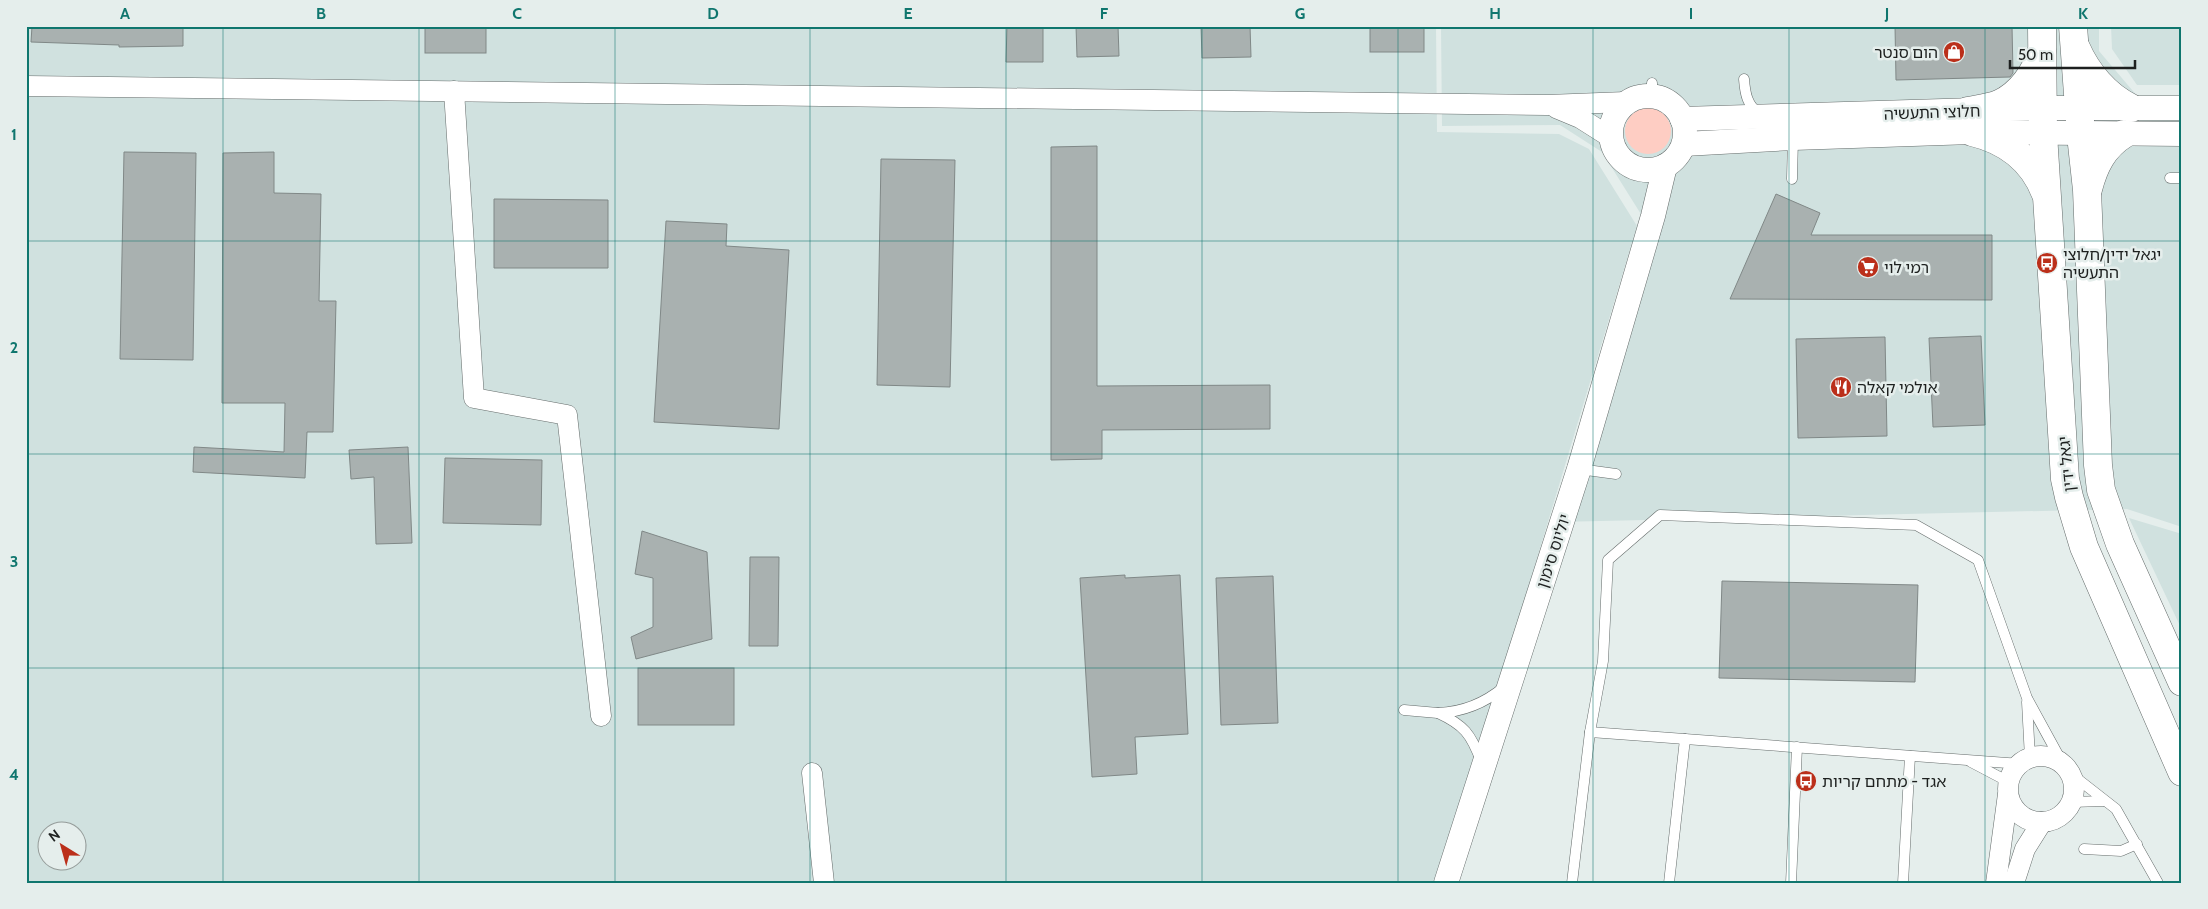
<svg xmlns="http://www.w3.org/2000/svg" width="2208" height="909" font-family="Cabin,'Noto Sans Hebrew',sans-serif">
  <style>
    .built { fill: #d0e1df; fill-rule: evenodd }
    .green { fill: #fecdc3 }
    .building { fill: #a9b1b0; stroke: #808887 }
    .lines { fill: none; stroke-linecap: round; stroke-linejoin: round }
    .service-casing { stroke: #656c6b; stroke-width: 11 }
    .minor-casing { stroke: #656c6b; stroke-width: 21 }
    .tertiary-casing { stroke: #656c6b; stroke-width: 25 }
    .secondary-casing { stroke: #656c6b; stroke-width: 29 }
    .service { stroke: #fff; stroke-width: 10 }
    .minor { stroke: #fff; stroke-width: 20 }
    .tertiary { stroke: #fff; stroke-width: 24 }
    .secondary { stroke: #fff; stroke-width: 28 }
    .grid { fill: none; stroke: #0f766e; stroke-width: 1; stroke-opacity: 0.55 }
    .labels { text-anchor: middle; stroke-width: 5; stroke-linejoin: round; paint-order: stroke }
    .poi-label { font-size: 16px; fill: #1d201f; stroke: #e5eeec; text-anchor: start }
    .street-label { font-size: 16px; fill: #1d201f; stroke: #e5eeec }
    .neatline { fill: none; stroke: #0f766e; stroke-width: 2 }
    .grid-label { font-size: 16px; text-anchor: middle; font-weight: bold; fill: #0f766e }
  </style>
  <rect width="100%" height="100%" fill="#e5eeec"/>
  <g class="built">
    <path d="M26,26h1410l1,106 122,2 30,15 48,77 -136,452 -44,205h-1431zM48,832h30v30h-30z"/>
    <path d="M1441,26h658v25l39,46 44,-1v431l-55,-18 -571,13 88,-303 -42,-67 -42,-27 -118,1z"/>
    <path d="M2111,26h71v59h-45l-25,-36z"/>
    <path d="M2129,518l53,16v96z"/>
  </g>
  <circle class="green" cx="1648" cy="131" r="23"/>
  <g class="building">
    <path d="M32,26h151v20l-64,1v-2l-88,-3z"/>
    <rect x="425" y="26" width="61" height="27"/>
    <path d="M1007,26h36v36h-37z"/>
    <path d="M1076,26h42l1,30 -42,1z"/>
    <path d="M1201,26h49l1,31 -49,1z"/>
    <rect x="1370" y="26" width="54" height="26"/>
    <path d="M1895,26h117l1,47 -3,4 -114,3z"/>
    <path d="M1097,146v240l173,-1v44l-168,1v29l-51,1v-313z"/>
    <path d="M124,152l72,1 -3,207 -73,-1z"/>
    <path d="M274,152v41l47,1 -2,107h17l-3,131h-26l-2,46 -112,-6 1,-25 90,5 1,-49h-63l1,-250z"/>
    <path d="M881,159l74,1 -5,227 -73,-2z"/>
    <path d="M1776,194l44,19 -9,22h181v65l-262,-1z"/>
    <path d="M494,199l114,1v68h-114z"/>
    <path d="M666,221l61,3 -1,22 63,4 -10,179 -125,-7z"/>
    <path d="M1981,336l4,89 -52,2 -4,-89z"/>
    <path d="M1885,337l2,99 -89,2 -2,-99z"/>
    <path d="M408,447l4,96 -36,1 -2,-67 -23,2 -2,-29z"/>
    <path d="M445,458l97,2 -1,65 -98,-2z"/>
    <path d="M642,531l65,21 5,87 -76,20 -5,-22 22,-10v-49l-18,-4z"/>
    <path d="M750,557h29l-1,89h-29z"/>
    <path d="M1125,575v3l55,-3 8,159 -53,3 2,37 -45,3 -12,-199z"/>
    <path d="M1273,576l5,147 -57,2 -5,-147z"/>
    <path d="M1722,581l196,4 -3,97 -196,-4z"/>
    <rect x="638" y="668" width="96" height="57"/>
  </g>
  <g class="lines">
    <g class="service-casing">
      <g id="service">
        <path d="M1744,79c1,14 3,27 16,35"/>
        <path d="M1652,96v-13"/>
        <path d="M2170,178h12"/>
        <path d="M1792,179l1,-41"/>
        <path d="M1579,469l37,5"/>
        <path d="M2027,702l3,56"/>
        <path d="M1404,710l34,3"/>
        <path d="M1590,732l431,32"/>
        <path d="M1481,761c-10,-27 -17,-36 -43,-48 24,-1 47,-10 66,-26"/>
        <path d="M1971,762l38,20"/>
        <path d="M2070,773l46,36 42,74"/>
        <path d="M2071,802l33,-1"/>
        <path d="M2084,849l37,2 16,-7"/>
        <path d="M1572,883l18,-151 13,-71 5,-101 52,-45 256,10 62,35 49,138 36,66"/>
        <path d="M1669,883l16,-144"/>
        <path d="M1791,883l6,-136"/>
        <path d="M1903,883l7,-127"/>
      </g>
    </g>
    <g class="minor-casing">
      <g id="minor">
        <path d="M26,86l1521,19 79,-3"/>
        <path d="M454,91l20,307 93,17 34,301"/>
        <path d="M1556,108l24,10 30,19"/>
        <circle cx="2041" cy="789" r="33"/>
        <path d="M812,773l12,110"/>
        <path d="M1996,883l12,-89"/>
        <path d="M2014,883l11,-34 17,-27"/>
      </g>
    </g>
    <g class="tertiary-casing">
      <g id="tertiary">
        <circle cx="1648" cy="133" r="37"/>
        <path d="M1682,119l361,-11h139"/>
        <path d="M1684,144l109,-6 179,-6 210,2"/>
        <path d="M1446,883l133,-414 74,-253 12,-50"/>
      </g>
    </g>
    <g class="secondary-casing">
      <g id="secondary">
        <path d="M2042,26l1,108 22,345 4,18 15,50 98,225"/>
        <path d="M2073,26l8,109 6,55 11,275 3,25 19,54 62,138"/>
        <path d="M2076,48c11,25 30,48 55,60"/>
        <path d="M1968,111c10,-2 21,-3 31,-7 21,-9 37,-32 43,-53"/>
        <path d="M1972,132c34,8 60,27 73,60"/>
        <path d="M2088,189c6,-23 15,-42 36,-55"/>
      </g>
    </g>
    <use href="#service" class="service"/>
    <use href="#minor" class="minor"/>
    <use href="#tertiary" class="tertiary"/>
    <use href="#secondary" class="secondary"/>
  </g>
  <path class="grid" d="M223,26v857M419,26v857M615,26v857M810,26v857M1006,26v857M1202,26v857M1398,26v857M1593,26v857M1789,26v857M1985,26v857M26,241h2156M26,454h2156M26,668h2156"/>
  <defs>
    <g id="shop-disc" transform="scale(1.125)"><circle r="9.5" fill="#bb2f1a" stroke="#e5eeec"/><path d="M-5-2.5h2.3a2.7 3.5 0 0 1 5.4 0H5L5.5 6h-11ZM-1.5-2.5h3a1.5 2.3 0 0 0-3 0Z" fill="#fff"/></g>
    <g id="bus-disc" transform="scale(1.125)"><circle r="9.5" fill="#bb2f1a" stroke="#e5eeec"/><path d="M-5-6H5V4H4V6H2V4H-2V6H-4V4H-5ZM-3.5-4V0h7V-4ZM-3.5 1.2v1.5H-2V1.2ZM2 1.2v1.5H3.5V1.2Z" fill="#fff"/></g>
    <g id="supermarket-disc" transform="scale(1.125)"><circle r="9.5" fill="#bb2f1a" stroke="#e5eeec"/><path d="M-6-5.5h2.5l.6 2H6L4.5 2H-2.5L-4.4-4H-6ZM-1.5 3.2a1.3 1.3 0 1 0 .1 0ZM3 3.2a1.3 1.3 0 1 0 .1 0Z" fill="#fff"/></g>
    <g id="restaurant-disc" transform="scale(1.125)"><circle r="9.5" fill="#bb2f1a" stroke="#e5eeec"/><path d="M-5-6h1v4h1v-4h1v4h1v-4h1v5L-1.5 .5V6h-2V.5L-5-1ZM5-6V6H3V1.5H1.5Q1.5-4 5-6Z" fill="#fff"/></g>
  </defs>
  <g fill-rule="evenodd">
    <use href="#shop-disc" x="1954" y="52"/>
    <use href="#bus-disc" x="2047" y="263"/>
    <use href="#supermarket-disc" x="1868" y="267"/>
    <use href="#restaurant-disc" x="1841" y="387"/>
    <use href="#bus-disc" x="1806" y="781"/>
  </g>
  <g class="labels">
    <g class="poi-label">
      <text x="1938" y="58" text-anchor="end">הום סנטר</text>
      <text x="2063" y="260">יגאל ידין/חלוצי<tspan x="2063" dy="18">התעשיה</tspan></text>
      <text x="1884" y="273">רמי לוי</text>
      <text x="1857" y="393">אולמי קאלה</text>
      <text x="1822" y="787">אגד - מתחם קריות</text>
    </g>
    <g class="street-label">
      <text transform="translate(1932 112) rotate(-2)" y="6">חלוצי התעשיה</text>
      <text transform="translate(2066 464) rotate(-96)" y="6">יגאל ידין</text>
      <text transform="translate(1553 551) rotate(-72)" y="6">יוליוס סימון</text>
    </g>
  </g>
  <rect width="2208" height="909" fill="none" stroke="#e5eeec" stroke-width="55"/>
  <g transform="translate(62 846) rotate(323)"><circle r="24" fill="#e5eeec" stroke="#959c9a"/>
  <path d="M0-4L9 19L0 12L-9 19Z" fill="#bb2f1a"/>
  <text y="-8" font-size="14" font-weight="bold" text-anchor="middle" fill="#1d201f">N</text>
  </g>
  <path d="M2010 60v8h125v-8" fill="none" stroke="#1d201f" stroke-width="2.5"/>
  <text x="2018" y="60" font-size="15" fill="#1d201f" stroke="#e5eeec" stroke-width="4" paint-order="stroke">50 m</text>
  <rect x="28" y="28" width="2152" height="854" class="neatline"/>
  <g class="grid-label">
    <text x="125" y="19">A</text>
    <text x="321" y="19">B</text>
    <text x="517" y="19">C</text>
    <text x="713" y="19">D</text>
    <text x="908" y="19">E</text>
    <text x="1104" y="19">F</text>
    <text x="1300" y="19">G</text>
    <text x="1495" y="19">H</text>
    <text x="1691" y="19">I</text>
    <text x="1887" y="19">J</text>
    <text x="2083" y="19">K</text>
    <text x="14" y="140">1</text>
    <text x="14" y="353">2</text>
    <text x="14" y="567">3</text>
    <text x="14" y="780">4</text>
  </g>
</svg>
